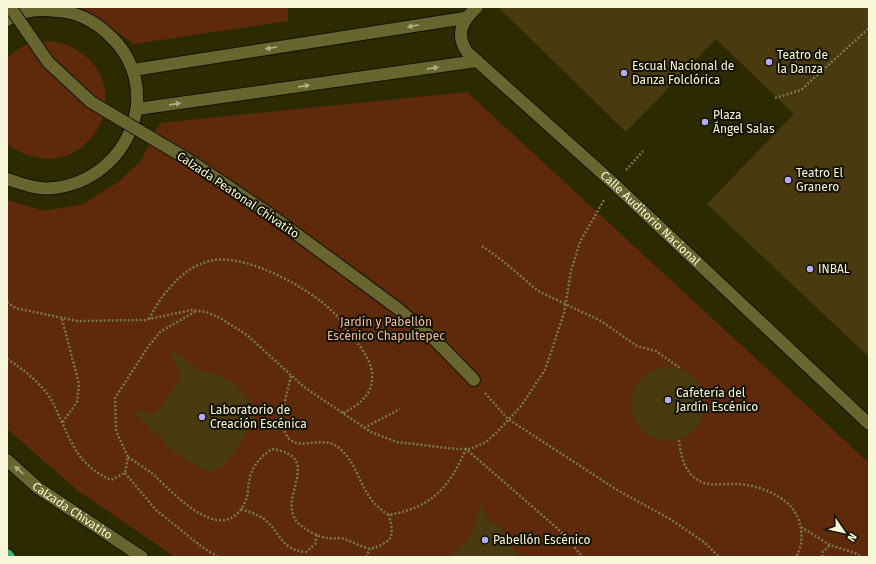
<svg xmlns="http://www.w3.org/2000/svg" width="876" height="564" font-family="'Fira Sans',sans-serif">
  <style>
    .green { fill: #5e2a0b }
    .building { fill: #4a3a10 }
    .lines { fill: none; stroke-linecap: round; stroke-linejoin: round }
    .minor-casing { stroke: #141200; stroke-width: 14 }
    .major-casing { stroke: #141200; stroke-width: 14 }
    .path { stroke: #787751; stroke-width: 2.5; stroke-dasharray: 2 2; stroke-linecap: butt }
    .minor { stroke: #68662e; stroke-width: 12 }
    .major { stroke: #3eab75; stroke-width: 12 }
    .minor-bridge-casing { stroke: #141200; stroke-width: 14; stroke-linecap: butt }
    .minor-bridge { stroke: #68662e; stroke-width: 12 }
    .oneway { fill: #afae83 }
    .poi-dot { fill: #b3adf9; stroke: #131200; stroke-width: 1.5 }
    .labels { text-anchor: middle; stroke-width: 4; stroke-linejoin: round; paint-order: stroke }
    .poi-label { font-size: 12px; fill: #f6f6d8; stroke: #131200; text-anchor: start }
    .street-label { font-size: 12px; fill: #f6f6d8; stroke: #131200 }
    .park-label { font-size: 12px; fill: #eebba3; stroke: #131200 }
  </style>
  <rect width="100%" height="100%" fill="#2c2a00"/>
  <g class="green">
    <path d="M78,7h210v14l-154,23 -50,-35z"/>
    <path d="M46,41c7,1 15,1 21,4 82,35 20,155 -60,99v-87l20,-13z"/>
    <path d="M467,92l402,371v94h-694l-98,-67 -70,-61v-229l38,11 38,-7 35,-22 22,-20 20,-39z"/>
  </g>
  <g class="building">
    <path d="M498,7h371v350l-162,-153 87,-90 -78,-75 -90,93z"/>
    <path d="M168,348l34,23 16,3 14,7 21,22 1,16 -2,6 -22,33 -8,9 -13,5 -20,-10 -23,-16 -8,-12 -4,-1 -22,-23 23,4 27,-36z"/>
    <circle cx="668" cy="404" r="37"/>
    <path d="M481,503l9,20 9,3 20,31h-70l20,-19z"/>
  </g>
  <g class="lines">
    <g class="minor-casing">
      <g id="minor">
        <path id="s1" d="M477,7c-15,14 -22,27 -10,45l146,131 256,241"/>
        <path d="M7,20c14,-10 34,-11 50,-9 20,1 37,10 51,23 59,53 22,145 -54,154 -16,2 -32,-4 -47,-9"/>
        <path d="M133,70l332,-52"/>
        <path d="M137,109l340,-48"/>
        <path d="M268,213l129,95 40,34 37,38"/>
        <path id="s2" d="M7,460l31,28 104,69"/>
      </g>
    </g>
    <g class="major-casing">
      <path id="major" d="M7,555l2,2"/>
    </g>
    <g class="path">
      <path d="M775,98l26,-8 68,-62"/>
      <path d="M626,170l17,-19"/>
      <path d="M482,246l21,15 35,30 63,30 36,25 19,5 24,17"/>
      <path d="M7,302l8,6 62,13 67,-1 48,-10 14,2 14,6 27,17 57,52 67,45 26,10 59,7h14l16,-7 12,-11 23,-25 24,-36 19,-57 7,-42 5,-16 4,-13 24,-42"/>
      <path d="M62,319l17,65 -2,18 -15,21"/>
      <path d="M149,319c13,-26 36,-55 66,-59 33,-5 94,28 117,51 9,8 15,19 23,29 9,11 19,25 17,41 -2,16 -15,25 -29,32"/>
      <path d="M7,359c16,10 30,21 41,36 6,8 9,17 13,25 12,28 21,47 50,60l14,-7 3,-16 -12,-26 -1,-33 33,-51 12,-15 36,-21"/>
      <path d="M291,376c-3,14 -12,41 -7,54 10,27 35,3 54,17 24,19 20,50 51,68 43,-8 60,-27 77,-66l92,80 25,28"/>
      <path d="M485,393l23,26 109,71 53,29 34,23 15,15"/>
      <path d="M364,428l36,-19"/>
      <path d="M679,440c2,14 4,29 16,38 12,10 27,5 42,6 22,1 52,12 61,34 5,13 5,27 -2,39"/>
      <path d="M128,457c9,6 19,12 27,19 21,20 70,73 91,24 2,-5 2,-12 3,-18 2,-15 11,-25 23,-33 54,8 3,49 26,74 6,6 22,15 30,15 4,1 8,0 13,0 10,3 19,8 29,11 22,-7 25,-11 19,-34"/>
      <path d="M125,473l31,37 46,37 16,10"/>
      <path d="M241,509c8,3 16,5 23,10 17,13 16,31 42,33l9,-8 2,-10"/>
      <path d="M801,527l29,18 25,8 6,4"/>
      <path d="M366,557l4,-8"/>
      <path d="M822,557l1,-5 7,-7"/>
    </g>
    <use href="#minor" class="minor"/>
    <use href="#major" class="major"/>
    <g class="minor-bridge-casing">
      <path id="minor-bridge" d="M10,7l38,55 43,40 101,60 76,51"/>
    </g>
    <use href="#minor-bridge" class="minor-bridge"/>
  </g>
  <defs><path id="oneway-solid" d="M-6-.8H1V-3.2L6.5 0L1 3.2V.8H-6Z"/></defs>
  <g class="oneway">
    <use href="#oneway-solid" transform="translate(413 26) rotate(171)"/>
    <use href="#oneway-solid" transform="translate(271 48) rotate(171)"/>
    <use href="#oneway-solid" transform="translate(433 68) rotate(-8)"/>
    <use href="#oneway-solid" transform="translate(304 86) rotate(-8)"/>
    <use href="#oneway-solid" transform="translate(175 104) rotate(-8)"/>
    <use href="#oneway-solid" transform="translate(19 470) rotate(-138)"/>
  </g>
  <g class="poi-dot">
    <circle cx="769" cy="62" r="4"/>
    <circle cx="624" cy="73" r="4"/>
    <circle cx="705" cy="122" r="4"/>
    <circle cx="788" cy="180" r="4"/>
    <circle cx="810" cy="269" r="4"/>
    <circle cx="668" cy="400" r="4"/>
    <circle cx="202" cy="417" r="4"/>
    <circle cx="485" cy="540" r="4"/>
  </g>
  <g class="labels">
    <g class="poi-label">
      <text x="777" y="59">Teatro de<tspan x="777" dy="14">la Danza</tspan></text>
      <text x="632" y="70">Escual Nacional de<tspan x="632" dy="14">Danza Folclórica</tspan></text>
      <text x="713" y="119">Plaza<tspan x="713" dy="14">Ángel Salas</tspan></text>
      <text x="796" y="177">Teatro El<tspan x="796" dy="14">Granero</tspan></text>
      <text x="818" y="273">INBAL</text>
      <text x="676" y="397">Cafetería del<tspan x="676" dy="14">Jardín Escénico</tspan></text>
      <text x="210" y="414">Laboratorio de<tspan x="210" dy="14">Creación Escénica</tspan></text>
      <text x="493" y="544">Pabellón Escénico</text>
    </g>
    <g class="street-label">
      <text transform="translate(238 195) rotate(34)" y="4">Calzada Peatonal Chivatito</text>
      <text dy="4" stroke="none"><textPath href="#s1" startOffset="299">Calle Auditorio Nacional</textPath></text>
      <text dy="4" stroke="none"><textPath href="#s2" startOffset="83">Calzada Chivatito</textPath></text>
    </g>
    <g class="park-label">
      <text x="386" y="326">Jardín y Pabellón<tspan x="386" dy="14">Escénico Chapultepec</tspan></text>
    </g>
  </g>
  <rect width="876" height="564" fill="none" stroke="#f6f6d8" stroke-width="16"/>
  <g transform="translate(844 532) rotate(124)" stroke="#131200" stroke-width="3" paint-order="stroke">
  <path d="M0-3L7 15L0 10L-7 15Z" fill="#f6f6d8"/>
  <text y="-6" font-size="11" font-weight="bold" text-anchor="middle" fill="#f6f6d8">N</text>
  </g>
</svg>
